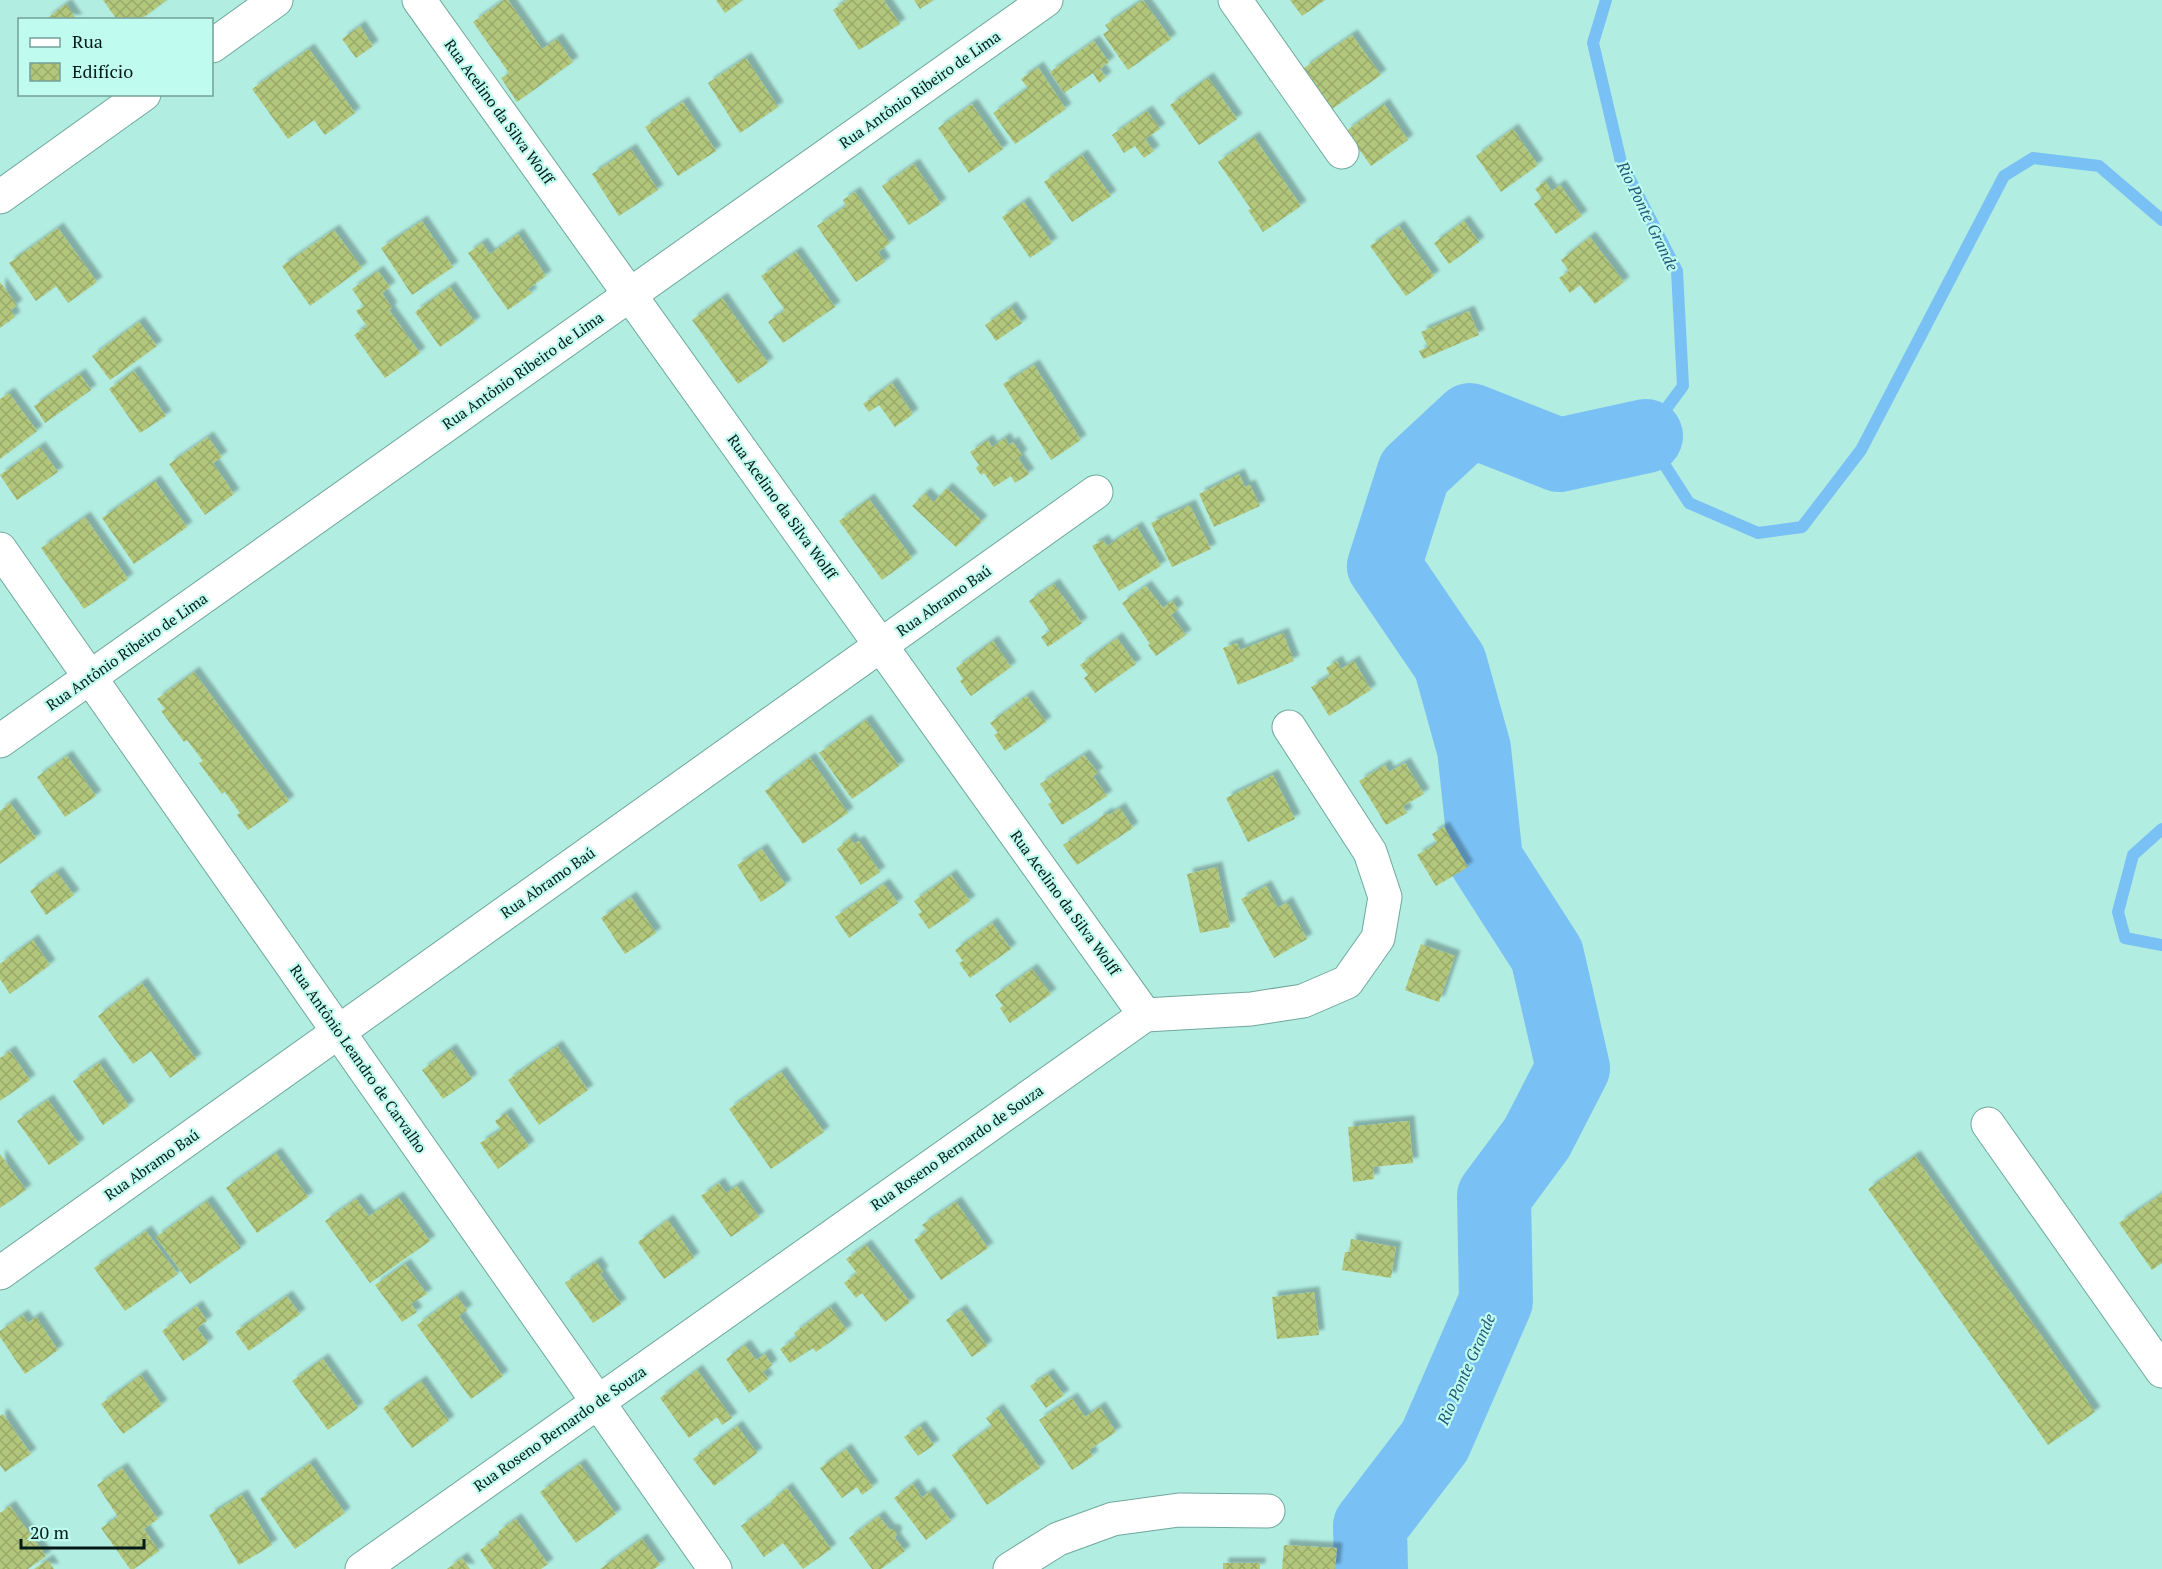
<svg xmlns="http://www.w3.org/2000/svg" width="2162" height="1569" font-family="'PT Serif',serif">
  <style>
    .lines { fill: none; stroke-linecap: round; stroke-linejoin: round }
    .stream { stroke: #79c1f4; stroke-width: 12 }
    .river { stroke: #79c1f4; stroke-width: 74 }
    .building { fill: url(#building-cross-hatch); filter: url(#shadow) }
    .minor-casing { stroke: #6fa89d; stroke-width: 35 }
    .minor { stroke: #fff; stroke-width: 33 }
    .labels { text-anchor: middle; stroke-width: 4.5; stroke-linejoin: round; paint-order: stroke }
    .street-label { font-size: 15px; fill: #031a17; stroke: #bffbee }
    .water-label { font-size: 16px; font-style: italic; fill: #225779; stroke: #bffbee }
  </style>
  <defs>
    <pattern id="building-cross-hatch" width="8" height="8" patternUnits="userSpaceOnUse" patternTransform="scale(1.5)"><rect width="8" height="8" fill="#b3c77b"/><path d="M0 0l8 8M0 8l8-8" fill="none" stroke="#98aa6a"/></pattern>
    <filter id="shadow"><feDropShadow dx="5.5" dy="-5.5" stdDeviation="1.5" flood-color="#0004"/></filter>
  </defs>
  <rect width="100%" height="100%" fill="#b2ede1"/>
  <g class="lines">
    <g class="stream">
      <path d="M1606,0l-13,43 28,119 56,109 6,115 -37,50 43,67 69,30 44,-6 59,-77 143,-274 29,-18 66,8 63,54"/>
      <path d="M2162,829l-29,26 -15,57 7,26 37,7"/>
    </g>
    <path class="river" d="M1371,1569l-1,-43 65,-85 61,-140 -2,-105 43,-58 36,-70 -26,-113 -61,-95 -12,-111 -24,-86 -66,-97 30,-94 56,-52 89,35 87,-19"/>
  </g>
  <g class="building">
    <path d="M103,0h64l-27,20h-23z"/>
    <path d="M504,0h4l34,49 15,-10 16,23 -56,40 -16,-24 8,-5 -36,-51z"/>
    <path d="M716,0h27l-18,13z"/>
    <path d="M847,0h37l16,24 -41,26 -26,-40z"/>
    <path d="M914,0h20l-14,9z"/>
    <path d="M1143,0l28,39 -43,31 -25,-36 6,-4 -4,-5z"/>
    <path d="M1290,0h35l-23,16z"/>
    <path d="M66,4l11,16h-32z"/>
    <path d="M360,26l13,20 -17,12 -14,-19z"/>
    <path d="M1352,35l29,40 -49,34 -28,-41z"/>
    <path d="M1094,41l15,21 -9,7 6,8 -7,6 -6,-10 -29,20 -14,-21z"/>
    <path d="M309,49l46,64 -30,22 -11,-15 -26,19 -36,-50z"/>
    <path d="M746,58l32,49 -38,26 -32,-50z"/>
    <path d="M1038,67l28,42 -51,35 -22,-31 35,-25 -7,-9z"/>
    <path d="M1208,78l29,41 -38,26 -29,-40z"/>
    <path d="M683,102l33,49 -38,25 -33,-49z"/>
    <path d="M972,104l31,45 -34,24 -31,-45z"/>
    <path d="M1384,104l24,36 -37,26 -25,-35z"/>
    <path d="M1147,111l13,18 -15,10 9,12 -10,7 -9,-12 -11,7 -12,-18z"/>
    <path d="M1513,129l25,36 -37,27 -25,-36z"/>
    <path d="M1254,137l47,69 -38,26 -15,-22 3,-1 -33,-47z"/>
    <path d="M631,149l27,41 -39,26 -27,-42z"/>
    <path d="M1082,155l29,41 -39,26 -28,-40z"/>
    <path d="M914,164l27,40 -32,21 -27,-39z"/>
    <path d="M1545,181l7,10 8,-6 22,31 -26,18 -22,-30 8,-6 -7,-9z"/>
    <path d="M855,192l35,51 -12,9 7,10 -29,20 -39,-56 29,-20 -3,-6z"/>
    <path d="M1024,202l28,41 -22,15 -28,-41z"/>
    <path d="M422,221l31,46 -41,28 -31,-47z"/>
    <path d="M1464,221l15,21 -30,22 -15,-21z"/>
    <path d="M1399,226l35,50 -28,20 -36,-50z"/>
    <path d="M58,228l39,54 -29,21 -12,-17 -20,15 -27,-38z"/>
    <path d="M334,230l28,38 -52,38 -28,-40z"/>
    <path d="M518,234l28,42 -18,13 4,4 -24,17 -40,-57 14,-10 8,11z"/>
    <path d="M1590,237l34,45 -29,22 -15,-19 -10,8 -11,-15 10,-7 -8,-11z"/>
    <path d="M796,252l39,55 -52,36 -15,-21 17,-12 -24,-34z"/>
    <path d="M378,271l12,16 -8,6 10,15 -3,2 31,43 -35,25 -31,-43 13,-9 -11,-15 8,-5 -12,-17z"/>
    <path d="M0,282l17,23 -6,5 4,7 -15,11z"/>
    <path d="M450,287l25,35 -35,25 -25,-35z"/>
    <path d="M722,298l46,65 -30,21 -46,-64z"/>
    <path d="M1011,307l11,16 -26,18 -11,-16z"/>
    <path d="M1469,311l10,24 -56,24 -4,-8 9,-4 -7,-15z"/>
    <path d="M139,322l18,24 -47,34 -18,-24z"/>
    <path d="M1034,365l47,75 -30,20 -48,-76z"/>
    <path d="M134,371l32,45 -26,17 -31,-44z"/>
    <path d="M80,374l11,16 -46,33 -11,-17z"/>
    <path d="M892,383l21,31 -18,13 -16,-22 -10,7 -6,-8z"/>
    <path d="M9,393l28,38 -37,28v-60z"/>
    <path d="M208,437l14,20 -9,6 21,31 -29,21 -36,-51z"/>
    <path d="M1005,438l4,7 4,-3 9,13 -4,3 11,16 -14,9 -4,-7 -17,11 -10,-14 -3,2 -5,-7 3,-3 -9,-13 18,-12 4,7z"/>
    <path d="M40,447l18,25 -41,28 -17,-25z"/>
    <path d="M1239,474l6,13 5,-2 10,21 -46,21 -15,-33z"/>
    <path d="M155,481l32,46 -53,37 -32,-46z"/>
    <path d="M947,488l35,33 -26,26 -44,-41 13,-13 9,9z"/>
    <path d="M869,499l43,59 -30,22 -43,-59z"/>
    <path d="M1190,505l21,44 -39,18 -21,-44z"/>
    <path d="M85,517l43,62 -44,30 -43,-61z"/>
    <path d="M1137,527l24,39 -42,25 -27,-45 11,-6 4,6z"/>
    <path d="M1054,584l28,39 -34,24 -7,-10 9,-6 -21,-30z"/>
    <path d="M1146,586l17,22 9,-7 6,8 -7,6 15,20 -30,21 -8,-11 2,-1 -28,-41z"/>
    <path d="M1283,633l11,28 -56,24 -15,-37 14,-5 3,7z"/>
    <path d="M1117,638l19,26 -41,29 -11,-15 4,-3 -8,-10z"/>
    <path d="M993,641l18,26 -40,29 -11,-15 3,-2 -7,-11z"/>
    <path d="M1337,661l4,8 13,-8 17,29 -42,26 -18,-29 19,-11 -4,-8z"/>
    <path d="M194,672l95,129 -41,29 -11,-15 3,-2 -15,-21 -3,2 -23,-31 4,-2 -16,-21 -3,2 -23,-31 4,-2 -8,-10z"/>
    <path d="M1027,696l19,26 -41,29 -11,-16 4,-2 -8,-10z"/>
    <path d="M866,720l33,46 -47,33 -33,-46z"/>
    <path d="M1084,755l14,18 -5,3 14,20 -45,29 -14,-21 4,-2 -12,-18z"/>
    <path d="M67,756l29,40 -31,21 -28,-40z"/>
    <path d="M810,758l38,55 -45,31 -38,-53z"/>
    <path d="M1405,763l19,31 -21,12 4,7 -21,12 -27,-44 26,-16 4,7z"/>
    <path d="M1273,775l22,44 -47,23 -22,-44z"/>
    <path d="M10,803l26,35 -36,26v-53z"/>
    <path d="M1120,808l13,20 -56,37 -14,-20 36,-24 -1,-2 9,-6 2,2z"/>
    <path d="M1444,827l24,40 -32,19 -19,-31 20,-12 -5,-9z"/>
    <path d="M850,838l4,6 5,-3 21,31 -19,13 -24,-36z"/>
    <path d="M762,849l24,36 -25,17 -24,-37z"/>
    <path d="M1217,867l13,60 -30,6 -13,-59z"/>
    <path d="M57,872l17,23 -28,20 -16,-24z"/>
    <path d="M951,875l19,26 -41,28 -11,-15 4,-2 -8,-11z"/>
    <path d="M884,884l14,19 -49,35 -14,-21z"/>
    <path d="M1266,886l12,22 9,-6 20,37 -33,19 -33,-59z"/>
    <path d="M631,897l25,36 -31,21 -24,-36z"/>
    <path d="M992,923l19,26 -41,29 -11,-15 4,-2 -8,-11z"/>
    <path d="M33,940l17,25 -40,29 -10,-15v-15z"/>
    <path d="M1421,944l34,12 -16,46 -34,-12z"/>
    <path d="M1032,969l19,25 -41,29 -10,-15 3,-2 -8,-11z"/>
    <path d="M142,983l54,76 -26,19 -19,-27 -18,13 -35,-48z"/>
    <path d="M557,1046l31,44 -49,35 -31,-45z"/>
    <path d="M451,1049l21,30 -29,20 -21,-29z"/>
    <path d="M10,1051l20,29 -30,21v-43z"/>
    <path d="M99,1063l30,43 -26,19 -30,-44z"/>
    <path d="M781,1072l43,60 -53,37 -42,-60z"/>
    <path d="M48,1100l31,44 -30,21 -32,-44z"/>
    <path d="M506,1113l23,33 -31,23 -18,-26 21,-13 -6,-9z"/>
    <path d="M1409,1121l4,42 -40,4 1,12 -21,3 -5,-55z"/>
    <path d="M276,1153l32,44 -51,36 -31,-45z"/>
    <path d="M0,1154l26,36 -26,18z"/>
    <path d="M1915,1156l180,256 -47,33 -180,-256z"/>
    <path d="M719,1183l7,10 11,-7 22,31 -28,20 -30,-41z"/>
    <path d="M2162,1194v69l-10,7 -33,-47z"/>
    <path d="M398,1197l32,44 -60,42 -45,-62 31,-22 13,17z"/>
    <path d="M207,1201l34,47 -51,36 -34,-47z"/>
    <path d="M956,1202l32,46 -47,32 -27,-40 13,-9 -5,-6z"/>
    <path d="M668,1220l26,38 -30,21 -26,-37z"/>
    <path d="M146,1231l32,43 -53,37 -31,-43z"/>
    <path d="M1351,1239l45,8 -5,31 -49,-8 3,-18h4z"/>
    <path d="M866,1245l44,57 -25,20 -23,-29 -6,5 -12,-15 13,-10 -11,-14z"/>
    <path d="M596,1262l7,10 -3,2 21,30 -28,19 -28,-40z"/>
    <path d="M405,1264l22,30 -16,10 6,8 -15,10 -27,-37z"/>
    <path d="M1314,1292l5,43 -42,4 -5,-42z"/>
    <path d="M287,1296l13,18 -51,37 -14,-19z"/>
    <path d="M457,1296l10,14 -8,6 44,60 -32,23 -54,-74z"/>
    <path d="M197,1306l10,15 -10,7 11,15 -25,18 -21,-30z"/>
    <path d="M830,1307l17,23 -31,22 -3,-4 -23,15 -10,-14 17,-12 -3,-4z"/>
    <path d="M961,1310l26,36 -15,11 -26,-37z"/>
    <path d="M23,1315l5,8 8,-6 22,33 -33,24 -25,-37v-6z"/>
    <path d="M745,1345l11,15 9,-6 7,11 -9,7 5,7 -19,14 -23,-34z"/>
    <path d="M323,1359l35,49 -30,22 -36,-49z"/>
    <path d="M697,1370l35,48 -10,7 -5,-8 -28,21 -29,-40z"/>
    <path d="M1048,1374l16,21 -18,13 -16,-22z"/>
    <path d="M141,1375l21,30 -39,29 -22,-30z"/>
    <path d="M421,1381l28,40 -37,27 -29,-40z"/>
    <path d="M1072,1398l13,19 15,-10 16,25 -27,18 4,6 -21,14 -33,-50z"/>
    <path d="M998,1409l42,59 -53,37 -35,-50 40,-29 -6,-8z"/>
    <path d="M3,1414l28,40 -26,18 -5,-7v-49z"/>
    <path d="M737,1426l20,27 -43,33 -21,-27z"/>
    <path d="M920,1426l14,19 -16,11 -14,-19z"/>
    <path d="M846,1449l27,38 -11,8 -5,-8 -15,11 -22,-30z"/>
    <path d="M310,1463l35,50 -50,36 -35,-50z"/>
    <path d="M580,1464l36,50 -40,29 -36,-51z"/>
    <path d="M122,1468l36,51 -14,10 15,22 -25,18h-4l-29,-41 17,-11 -21,-32z"/>
    <path d="M913,1484l9,14 7,-6 22,29 -25,19 -32,-42z"/>
    <path d="M787,1488l44,61 -28,20 -20,-26 -19,14 -23,-31 31,-23 -1,-2z"/>
    <path d="M242,1495l30,50 -33,20 -30,-50z"/>
    <path d="M10,1506l36,50 -18,13h-28v-56z"/>
    <path d="M879,1516l11,14 3,-1 4,4 -2,5 10,13 -24,18h-9l-23,-31z"/>
    <path d="M516,1519l32,45 -7,5h-48l-13,-19 18,-13 1,-6z"/>
    <path d="M642,1539l18,26 -6,4h-54z"/>
    <path d="M1284,1545l53,3 -2,21h-53z"/>
    <path d="M462,1558l8,11h-23z"/>
    <path d="M48,1560l6,9h-20z"/>
    <rect x="1223" y="1563" width="37" height="6"/>
  </g>
  <g class="lines">
    <g class="minor-casing">
      <g id="minor">
        <path d="M419,0l726,1015"/>
        <path d="M1235,0l107,152"/>
        <path d="M212,46l64,-46"/>
        <path d="M0,197l144,-103"/>
        <path d="M0,549l715,1020"/>
        <path d="M0,741l1046,-741"/>
        <path d="M1988,1124l174,247"/>
        <path d="M0,1273l1096,-781"/>
        <path d="M362,1569l783,-554 106,-6 52,-8 44,-19 31,-44 7,-41 -15,-45 -81,-125"/>
        <path d="M1010,1569l48,-30 55,-20 66,-9 89,1"/>
      </g>
    </g>
    <use href="#minor" class="minor"/>
  </g>
  <g class="labels">
    <g class="street-label">
      <text transform="translate(920 90) rotate(-35)" y="5">Rua Antônio Ribeiro de Lima</text>
      <text transform="translate(499 112) rotate(54)" y="5">Rua Acelino da Silva Wolff</text>
      <text transform="translate(523 371) rotate(-35)" y="5">Rua Antônio Ribeiro de Lima</text>
      <text transform="translate(782 507) rotate(54)" y="5">Rua Acelino da Silva Wolff</text>
      <text transform="translate(944 601) rotate(-35)" y="5">Rua Abramo Baú</text>
      <text transform="translate(127 652) rotate(-35)" y="5">Rua Antônio Ribeiro de Lima</text>
      <text transform="translate(548 883) rotate(-35)" y="5">Rua Abramo Baú</text>
      <text transform="translate(1065 903) rotate(54)" y="5">Rua Acelino da Silva Wolff</text>
      <text transform="translate(358 1059) rotate(55)" y="5">Rua Antônio Leandro de Carvalho</text>
      <text transform="translate(957 1148) rotate(-35)" y="5">Rua Roseno Bernardo de Souza</text>
      <text transform="translate(152 1165) rotate(-35)" y="5">Rua Abramo Baú</text>
      <text transform="translate(560 1429) rotate(-35)" y="5">Rua Roseno Bernardo de Souza</text>
    </g>
    <g class="water-label">
      <text transform="translate(1648 216) rotate(64)" y="6">Rio Ponte Grande</text>
      <text transform="translate(1466 1369) rotate(-66)" y="6">Rio Ponte Grande</text>
    </g>
  </g>
  <rect x="18" y="18" width="195" height="78" fill="#bffbee" stroke="#74a198" stroke-width="1.5"/>
  <rect x="30" y="38" width="30" height="9" fill="#ffffff" stroke="#74a198" stroke-width="1.5"/>
  <text x="72" y="48" font-size="18" fill="#031a17">Rua</text>
  <rect x="30" y="63" width="30" height="18" fill="url(#building-cross-hatch)" stroke="#74a198" stroke-width="1.5"/>
  <text x="72" y="78" font-size="18" fill="#031a17">Edifício</text>
  <path d="M21 1539v9h123v-9" fill="none" stroke="#031a17" stroke-width="3"/>
  <text x="30" y="1539" font-size="18" fill="#031a17" stroke="#bffbee" stroke-width="4.5" paint-order="stroke">20 m</text>
</svg>
